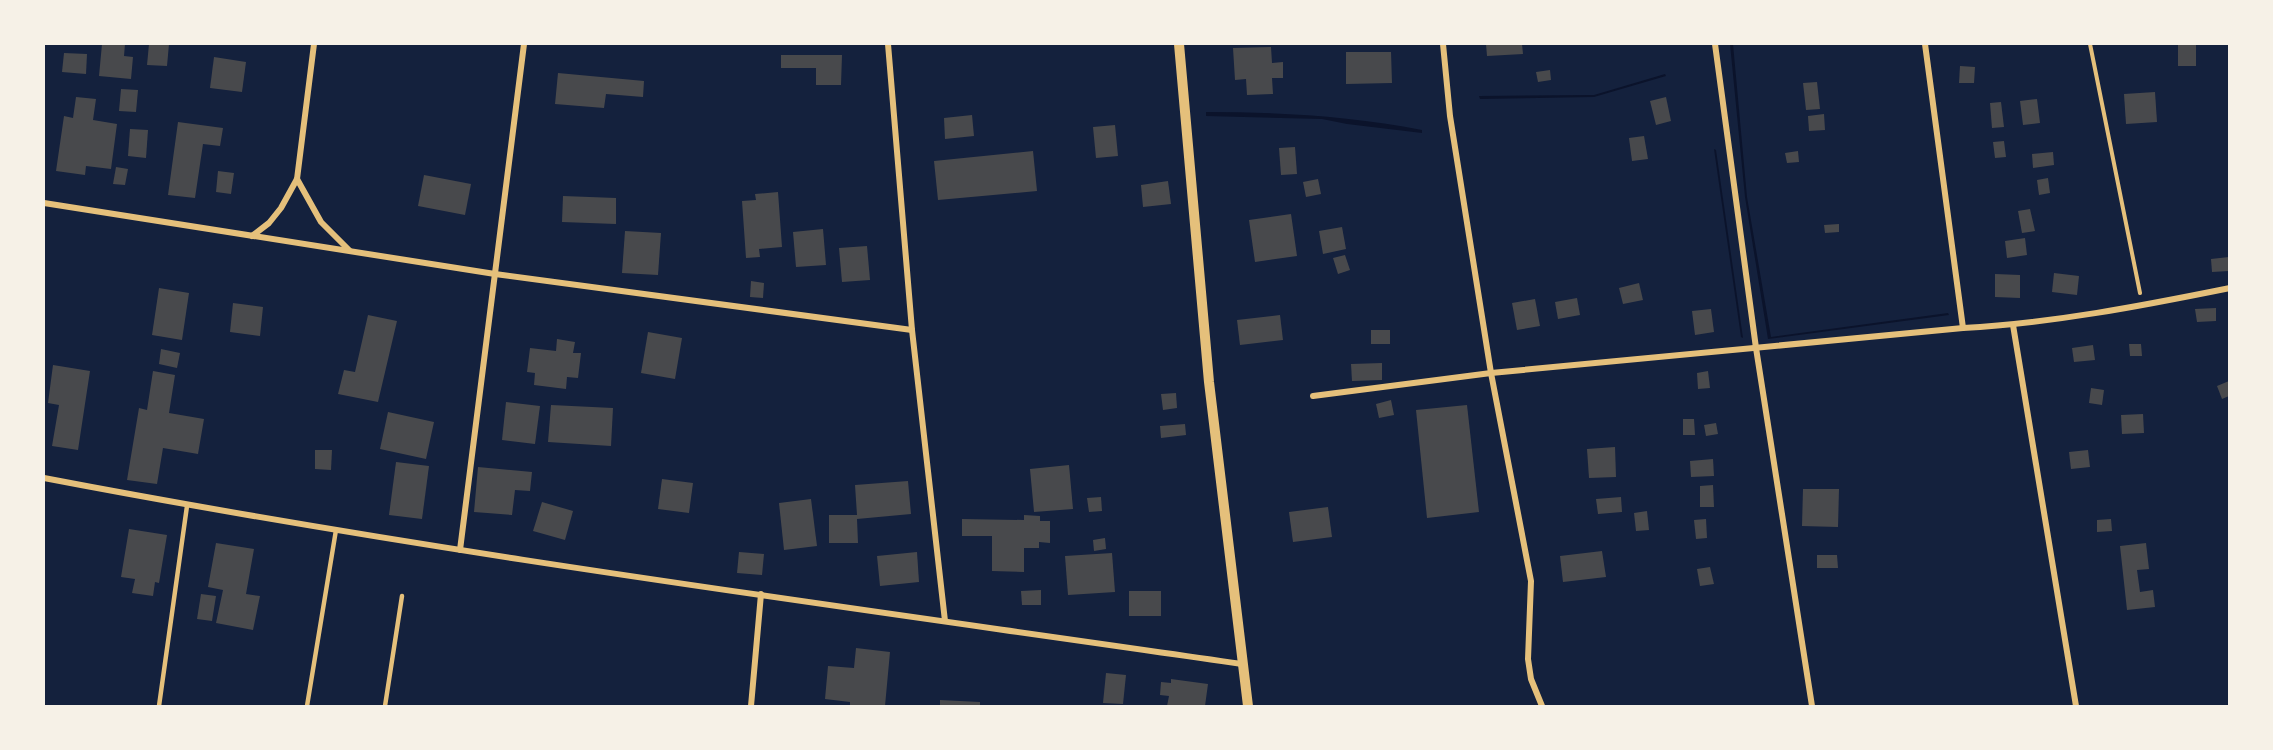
<svg xmlns="http://www.w3.org/2000/svg" width="2273" height="750" font-family="'Alegreya Sans',sans-serif">
  <style>
    .water { fill: #0b132b }
    .building { fill: #48494c }
    .lines { fill: none; stroke-linecap: round; stroke-linejoin: round }
    .path { stroke: #e5c07b; stroke-width: 4 }
    .service { stroke: #e5c07b; stroke-width: 4.5 }
    .minor { stroke: #e5c07b; stroke-width: 6 }
    .tertiary { stroke: #e5c07b; stroke-width: 10 }
  </style>
  <rect width="100%" height="100%" fill="#14213d"/>
  <g class="water">
    <path d="M1730,44h3l14,153 24,140 177,-24 1,2 -181,24 -23,-142z"/>
    <path d="M1665,74l1,2 -72,21 -114,2 -1,-3 115,-1z"/>
    <path d="M1206,112c72,0 145,4 216,18v3l-75,-9 -25,-5 -116,-3z"/>
    <path d="M1714,149l2,1 27,188 -2,-1z"/>
  </g>
  <g class="building">
    <path d="M102,44h23l-1,12 9,1 -2,22 -32,-3z"/>
    <path d="M149,44h20l-2,22 -20,-1z"/>
    <path d="M1486,44h36l1,10 -36,2z"/>
    <rect x="2178" y="44" width="18" height="22"/>
    <path d="M1271,47l1,16 11,-1v16h-11l1,16 -26,1 -1,-16 -11,1 -2,-32z"/>
    <path d="M1346,52h45l1,31 -46,1z"/>
    <path d="M64,53l23,1 -1,20 -24,-2z"/>
    <path d="M781,55h61l-1,30h-25v-17h-35z"/>
    <path d="M214,57l32,5 -4,30 -32,-4z"/>
    <path d="M1960,66l15,1 -1,16h-15z"/>
    <path d="M1550,70l1,10 -13,2 -2,-10z"/>
    <path d="M558,73l86,8 -1,16 -37,-3 -2,14 -49,-4z"/>
    <path d="M1817,82l3,27 -14,1 -3,-27z"/>
    <path d="M121,89l17,1 -2,22 -17,-1z"/>
    <path d="M2155,92l2,30 -31,2 -2,-30z"/>
    <path d="M76,97l20,2 -3,21 24,4 -6,45 -25,-3 -1,9 -29,-4 8,-55 9,2z"/>
    <path d="M1666,97l5,24 -15,4 -6,-24z"/>
    <path d="M2037,99l3,24 -17,2 -3,-24z"/>
    <path d="M2001,102l3,25 -12,1 -2,-25z"/>
    <path d="M1824,114l1,16 -16,1 -1,-15z"/>
    <path d="M972,115l2,21 -29,3 -1,-21z"/>
    <path d="M178,122l45,6 -3,18 -17,-2 -8,54 -27,-3z"/>
    <path d="M1115,125l3,31 -22,2 -3,-31z"/>
    <path d="M130,129l18,1 -2,28 -18,-2z"/>
    <path d="M1644,136l4,23 -16,2 -3,-23z"/>
    <path d="M2004,141l2,16 -11,1 -2,-16z"/>
    <path d="M1295,147l2,27 -16,1 -2,-27z"/>
    <path d="M1033,151l4,40 -99,9 -4,-39z"/>
    <path d="M1798,151l1,11 -12,1 -2,-10z"/>
    <path d="M2053,152l1,13 -21,3 -1,-14z"/>
    <path d="M116,167l12,2 -3,16 -12,-1z"/>
    <path d="M218,171l16,2 -3,21 -15,-2z"/>
    <path d="M424,175l47,9 -6,31 -47,-9z"/>
    <path d="M2048,178l2,15 -11,2 -2,-15z"/>
    <path d="M1318,179l3,15 -15,3 -3,-15z"/>
    <path d="M1168,181l3,23 -28,3 -2,-22z"/>
    <path d="M778,192l4,55 -23,2 1,8 -14,1 -4,-57 14,-1 -1,-6z"/>
    <path d="M563,196l53,2v26l-54,-2z"/>
    <path d="M2030,209l5,22 -13,2 -4,-22z"/>
    <path d="M1291,214l6,42 -42,6 -6,-42z"/>
    <path d="M1839,224v8l-14,1 -1,-8z"/>
    <path d="M1342,227l4,22 -23,5 -4,-23z"/>
    <path d="M823,229l3,36 -30,2 -3,-35z"/>
    <path d="M625,231l36,2 -3,42 -36,-2z"/>
    <path d="M2025,238l2,17 -20,3 -2,-17z"/>
    <path d="M867,246l3,34 -28,2 -3,-34z"/>
    <path d="M1345,255l5,15 -12,4 -5,-16z"/>
    <path d="M2229,257v14l-17,1 -1,-13z"/>
    <path d="M2054,273l25,3 -2,19 -25,-3z"/>
    <path d="M1995,274l25,1v23l-25,-1z"/>
    <path d="M751,281l13,2 -1,15 -13,-1z"/>
    <path d="M1639,283l4,17 -20,4 -4,-16z"/>
    <path d="M159,288l30,5 -7,47 -30,-5z"/>
    <path d="M1577,298l3,17 -22,4 -3,-17z"/>
    <path d="M1535,299l5,27 -23,4 -5,-27z"/>
    <path d="M233,303l30,4 -3,29 -30,-4z"/>
    <path d="M2216,308v13l-19,1 -2,-13z"/>
    <path d="M1711,309l3,23 -19,3 -3,-24z"/>
    <path d="M368,315l29,6 -19,81 -40,-8 6,-24 11,2z"/>
    <path d="M1280,315l3,25 -43,5 -3,-25z"/>
    <rect x="1371" y="330" width="19" height="14"/>
    <path d="M648,332l34,6 -7,41 -34,-6z"/>
    <path d="M557,339l18,3 -2,11h8l-3,25 -11,-1 -1,12 -32,-4 1,-12 -8,-1 3,-24 26,3z"/>
    <path d="M2129,344h12l1,12h-12z"/>
    <path d="M2093,345l2,15 -21,2 -2,-14z"/>
    <path d="M161,349l19,4 -3,15 -18,-4z"/>
    <path d="M1382,363v17l-30,1 -1,-17z"/>
    <path d="M53,365l37,6 -12,79 -26,-4 7,-41 -11,-2z"/>
    <path d="M153,371l22,4 -6,38 35,6 -6,35 -35,-6 -6,36 -30,-4 12,-72 8,2z"/>
    <path d="M1708,371l2,17 -12,1 -1,-16z"/>
    <path d="M2229,381v15l-7,3 -5,-13z"/>
    <path d="M2091,388l13,2 -2,15 -13,-2z"/>
    <path d="M1176,393l1,15 -14,2 -2,-16z"/>
    <path d="M1391,400l3,15 -15,3 -3,-14z"/>
    <path d="M506,402l34,4 -5,38 -33,-4z"/>
    <path d="M551,405l62,3 -2,38 -63,-4z"/>
    <path d="M1467,405l12,107 -52,6 -11,-108z"/>
    <path d="M388,412l46,10 -8,37 -46,-10z"/>
    <path d="M2143,414l1,19 -22,1 -1,-19z"/>
    <path d="M1683,419h11l1,16h-12z"/>
    <path d="M1716,423l2,11 -12,2 -2,-11z"/>
    <path d="M1185,424l1,11 -25,3 -1,-12z"/>
    <path d="M1615,447l1,30 -27,1 -2,-29z"/>
    <path d="M315,450h17l-1,20 -16,-1z"/>
    <path d="M2088,450l2,17 -19,2 -2,-17z"/>
    <path d="M1713,459l1,17 -23,1 -1,-16z"/>
    <path d="M396,462l33,4 -7,53 -33,-4z"/>
    <path d="M1069,465l4,44 -39,3 -4,-43z"/>
    <path d="M478,467l54,5 -2,19 -15,-1 -3,25 -38,-3z"/>
    <path d="M662,479l31,4 -4,30 -31,-4z"/>
    <path d="M908,481l3,33 -54,5 1,24h-29v-28h28l-2,-30z"/>
    <path d="M1713,485l1,22h-14v-21z"/>
    <path d="M1803,489h36l-1,38 -36,-1z"/>
    <path d="M1101,497l1,14 -13,1 -2,-14z"/>
    <path d="M1621,497l1,15 -24,2 -2,-15z"/>
    <path d="M811,499l6,47 -33,4 -5,-47z"/>
    <path d="M542,502l31,9 -8,29 -32,-9z"/>
    <path d="M1328,507l4,30 -39,5 -4,-30z"/>
    <path d="M1647,511l2,19 -13,1 -2,-18z"/>
    <path d="M1024,515l16,1v5h10v22l-11,-1v6h-15v24l-32,-1v-35h-30v-17l62,1z"/>
    <path d="M1706,519l1,19 -11,1 -2,-19z"/>
    <path d="M2111,519l1,12 -15,1v-12z"/>
    <path d="M129,529l38,6 -8,48 -4,-1 -2,14 -21,-3 3,-14 -14,-2z"/>
    <path d="M1105,538l1,11 -12,2 -1,-11z"/>
    <path d="M216,543l38,6 -8,45 14,2 -7,34 -37,-7 7,-33 -15,-3z"/>
    <path d="M2146,543l3,26 -12,1 3,22 13,-2 2,17 -28,3 -7,-64z"/>
    <path d="M1602,551l4,26 -43,5 -3,-26z"/>
    <path d="M739,552l25,2 -2,21 -25,-2z"/>
    <path d="M917,552l2,30 -39,4 -3,-30z"/>
    <path d="M1112,553l3,39 -47,3 -3,-39z"/>
    <path d="M1817,555h20l1,13h-21z"/>
    <path d="M1710,567l4,17 -14,2 -3,-17z"/>
    <path d="M1041,590v15h-19l-1,-14z"/>
    <rect x="1129" y="591" width="32" height="25"/>
    <path d="M201,594l15,2 -4,25 -15,-2z"/>
    <path d="M856,648l34,4 -5,54h-35v-4l-25,-3 3,-33 26,2z"/>
    <path d="M1106,673l20,2 -3,29 -20,-1z"/>
    <path d="M1171,679l37,5 -3,22h-38l2,-10 -9,-1 1,-13 10,1z"/>
    <path d="M940,700l40,2v4h-40z"/>
  </g>
  <g class="lines">
    <path class="path" d="M2090,44l50,249"/>
    <g class="service">
      <path d="M159,706l28,-200"/>
      <path d="M307,706l29,-176"/>
      <path d="M385,706l17,-110"/>
    </g>
    <g class="minor">
      <path d="M888,44l24,286 33,291"/>
      <path d="M1443,44l7,72 41,257 40,208 -3,78 3,20 11,27"/>
      <path d="M1715,44l41,304 56,358"/>
      <path d="M1925,44l38,284"/>
      <path d="M297,179l24,43 28,28"/>
      <path d="M44,203l451,71 417,56"/>
      <path d="M252,236l17,-13 12,-15 16,-29 17,-135"/>
      <path d="M2013,325l63,381"/>
      <path d="M1313,396l178,-23 472,-45c90,-5 178,-22 267,-40"/>
      <path d="M44,478c397,76 798,128 1198,186"/>
      <path d="M460,550l64,-506"/>
      <path d="M751,706l10,-112"/>
    </g>
    <path class="tertiary" d="M1179,44l30,338 39,324"/>
  </g>
  <rect width="2273" height="750" fill="none" stroke="#f6f1e7" stroke-width="90"/>
</svg>
